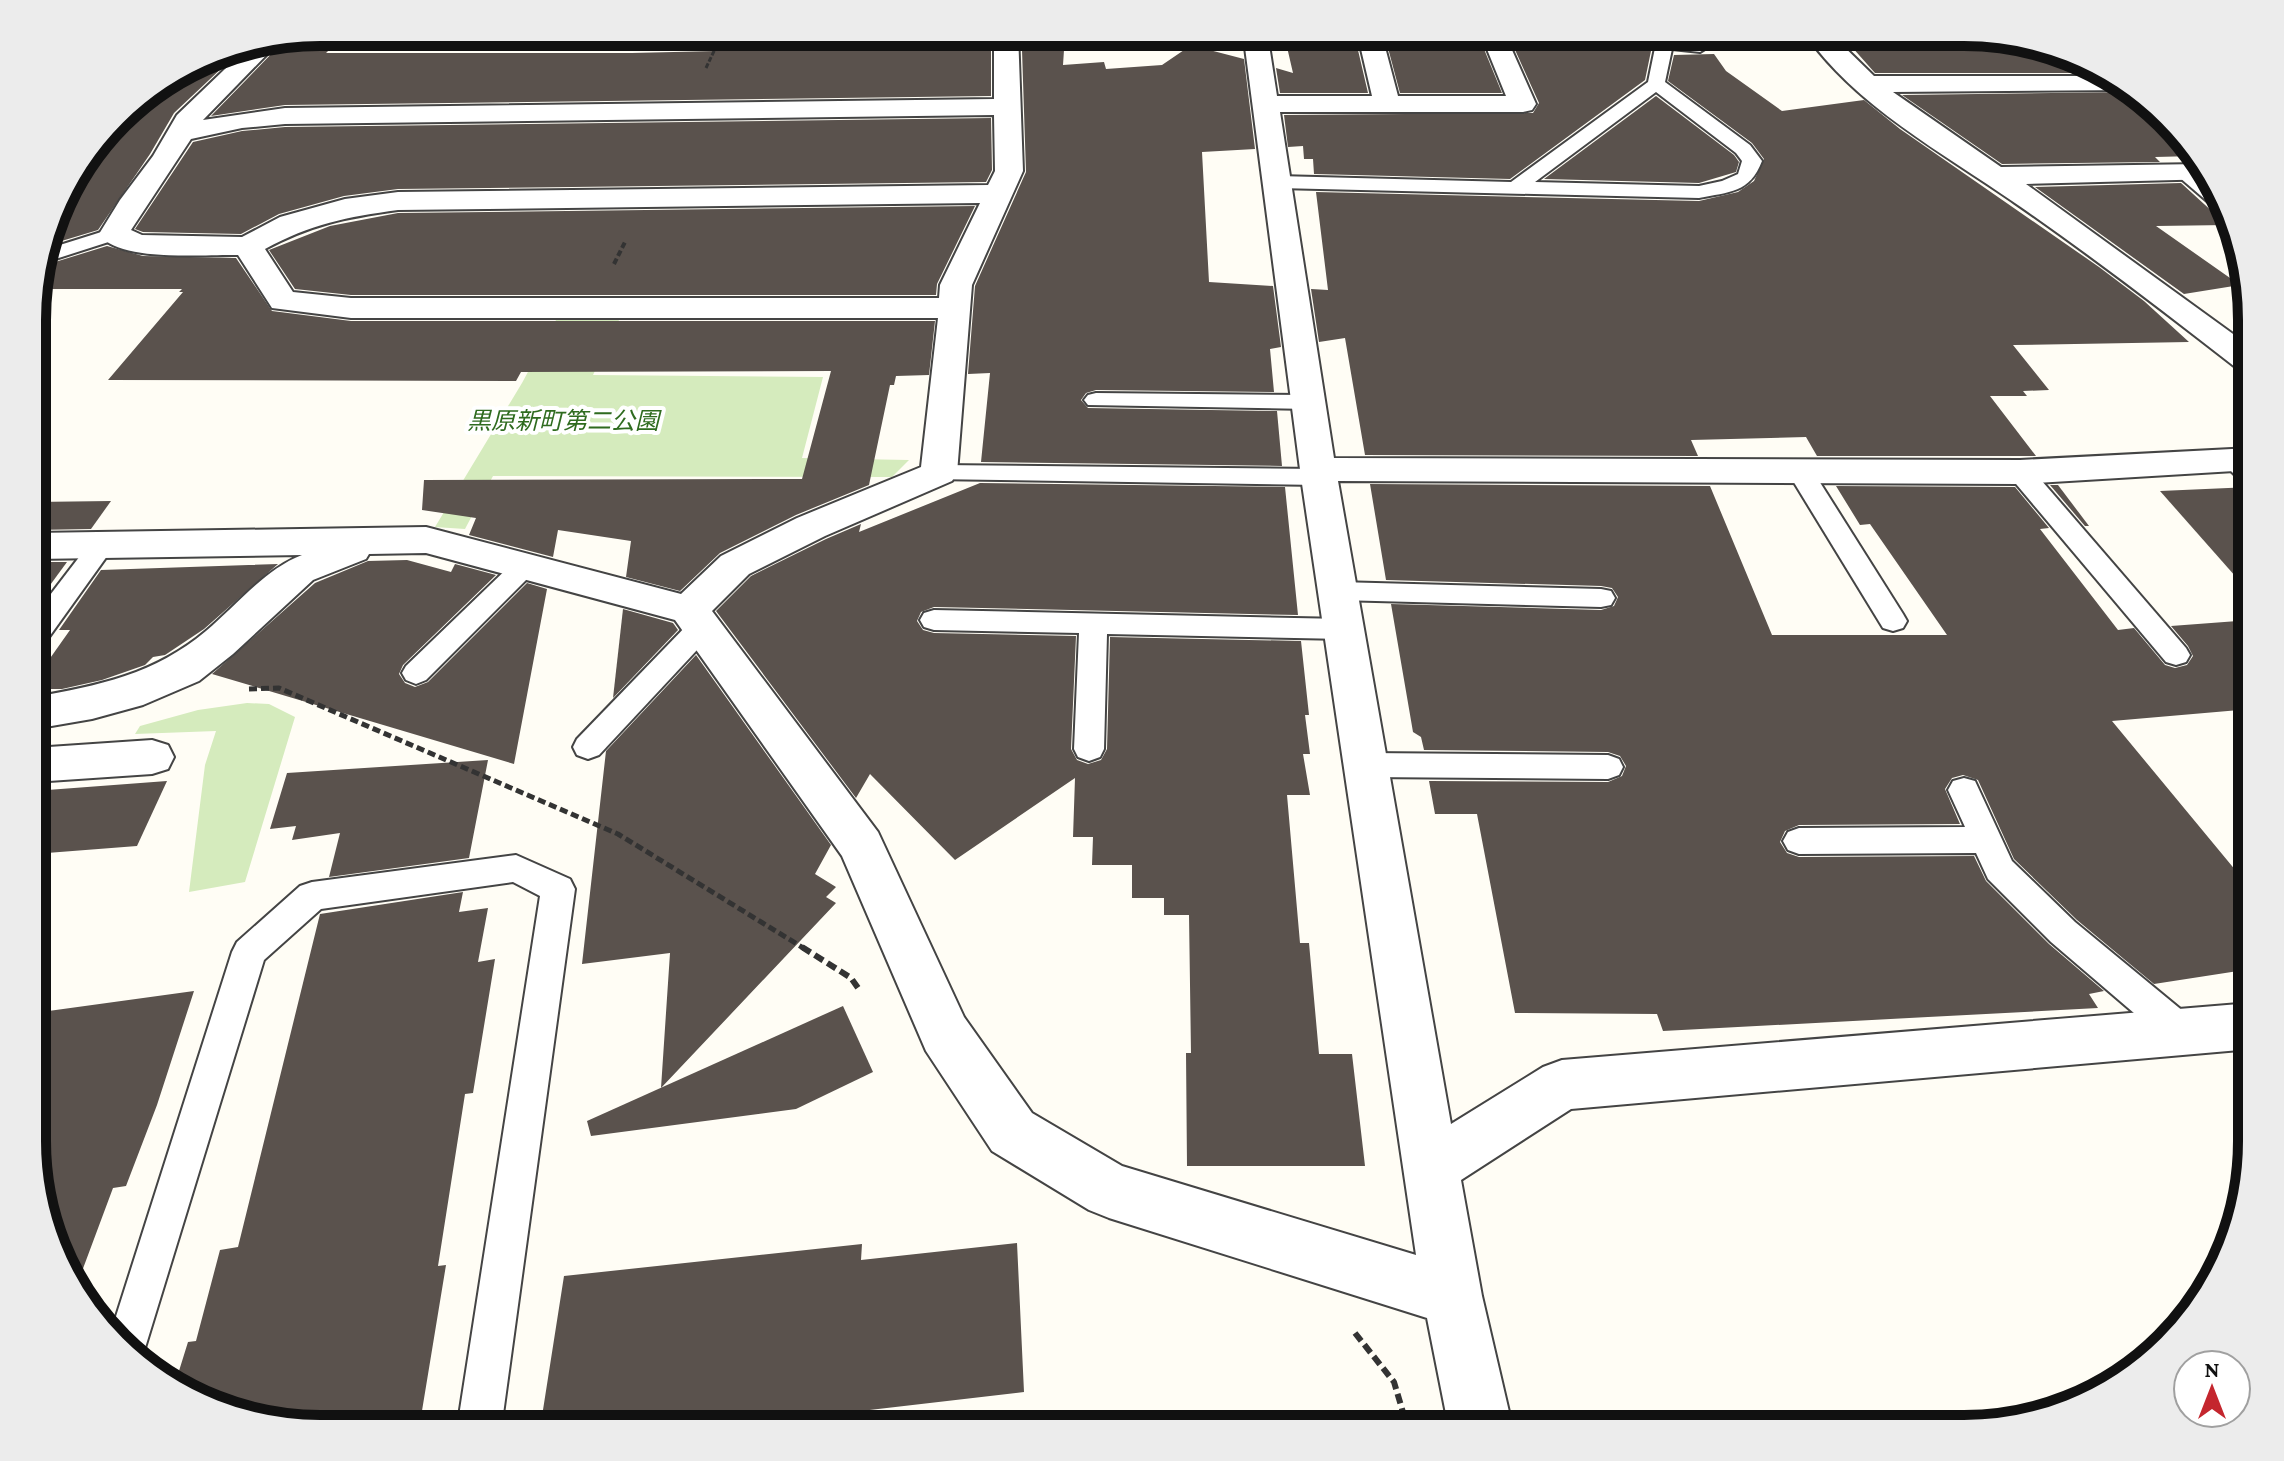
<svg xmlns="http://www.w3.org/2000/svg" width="2284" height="1461" font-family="'Crimson Pro','Noto Sans JP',serif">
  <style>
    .green { fill: #d5ebbd }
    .building { fill: #5a524d }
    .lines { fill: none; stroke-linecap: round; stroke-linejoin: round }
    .service-casing { stroke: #444; stroke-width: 4 }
    .minor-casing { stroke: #444; stroke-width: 4 }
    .path-far3 { stroke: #333; stroke-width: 3; stroke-dasharray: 5 2; stroke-linecap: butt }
    .path-far2 { stroke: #333; stroke-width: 4; stroke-dasharray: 6 3; stroke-linecap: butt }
    .path-far1 { stroke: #333; stroke-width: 5; stroke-dasharray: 8 4; stroke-linecap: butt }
    .path { stroke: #333; stroke-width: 6; stroke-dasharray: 10 5; stroke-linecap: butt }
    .service { fill: #fff; fill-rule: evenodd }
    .minor { fill: #fff; fill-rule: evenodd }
    .labels { text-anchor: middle; stroke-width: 8; stroke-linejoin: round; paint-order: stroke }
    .park-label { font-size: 24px; font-style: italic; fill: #2f6b1f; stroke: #fff }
    .rim { fill: none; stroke: #111; stroke-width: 10 }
  </style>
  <rect width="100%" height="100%" fill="#fffdf5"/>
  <g class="green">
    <path d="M556,320h63l-26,55 230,2 -21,81 107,2 -17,17 -399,-1 -28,53 -30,-2 87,-144z"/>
    <path d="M247,703l22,1 26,13 -50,165 -56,10 16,-127 11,-34 -81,3 5,-8 58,-16z"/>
  </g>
  <g class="building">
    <path d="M1451,32h26l25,61h-102l-16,-60z"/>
    <path d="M1507,32h11l5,8 10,2 64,8 10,-2 5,-6 -6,-10h66v5l-45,-5 -9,3 -2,6 5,6 30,4 -6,29 -135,99 -196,-5 -1,-15h-9l-1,-13 -15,1 -4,-32 249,-2 6,-10z"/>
    <path d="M1908,32h57l91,15 53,26h-234l-32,-36 68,-1z"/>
    <path d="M1354,33l14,60h-88l-4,-25 17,5 -9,-39z"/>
    <path d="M758,47l233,3v46l-706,9 -74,11 66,-68h54l-5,5h306l125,-3z"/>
    <path d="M1198,47l46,12 11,90 -53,3 7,130 64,4 8,61 -11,2 4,43 -178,-2 -10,3 -5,7 7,8 189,3 5,55 -301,-4 9,-89 -22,1 7,-88 51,-114 -4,-122h42l-1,15 41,-3 2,7 56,-4 25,-17 6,2z"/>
    <path d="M239,48h4l-69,65 -24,41 -52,76 -53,16 17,-54 66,-86 82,-52z"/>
    <path d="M1714,54l12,17 56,40 82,-11 36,29 199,138 45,34 45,41 -176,3 36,45 -26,1 4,5h-37l46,60h-219l-11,-19 -115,3 7,16 -333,-1 -20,-117 -26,4 -8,-53 17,1 -12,-98 383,9 39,-9 16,-11 10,-22 -12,-16 -84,-62 6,-26z"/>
    <path d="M2135,92l60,64 -40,1 5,5 -158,2 -100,-69z"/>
    <path d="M1656,96l78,59 5,7 -3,10 -37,11 -155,-4z"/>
    <path d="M991,118l1,52 -6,12 -588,7 -54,7 -65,18 -38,20 -98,-2 -8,-3 58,-87 49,-11 43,-4z"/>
    <path d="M2181,183l46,42 -71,1 84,59 -56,9 -149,-107z"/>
    <path d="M975,206l-38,78 -1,11h-585l-56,-6 -26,-39 61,-24 68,-13z"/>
    <path d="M107,246l36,10 93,2 36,53 79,10h584l-6,54 -33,1 -2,9h-4l-21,100 -73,30 -76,38 -40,38 -54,-14 5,-36 -73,-11 -5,27 -84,-22 7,-17 -54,-8 2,-30 378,-1 29,-108 -310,1 -5,9 -408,-1 75,-88h-4l3,-3h-148l5,-22z"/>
    <path d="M980,483l305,4 13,128 -364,-8 -13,5 -4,9 6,9 11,3 142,3 -5,113 6,11 11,4 13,-4 6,-11 3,-112 191,4 8,74h-4l5,39h-7l7,41h-23l13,148h9l10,111h33l13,112h-178l-1,-113h5l-2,-138h-25v-17h-32v-33h-40l1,-28h-20l2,-59 -120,82 -85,-86 -14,24 -140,-187 35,-35 75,-37 35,-15 -2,8z"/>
    <path d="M1370,484l340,2 62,149h175l-77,-111 -10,1 -24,-39 179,1 34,41 -9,1 78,101 16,-2 31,37 10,3 12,-3 6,-9 -5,-10 -17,-20 80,-6v89l-139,12 139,168v80l-97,15 -77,-64 -63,-61 -36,-79 -15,-5 -11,3 -7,11 15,35 -161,1 -14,6 -5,11 7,11 12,4 175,-1 12,25 63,63 55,47 -15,3 9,14 -435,23 -6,-17 -142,-1 -38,-199h-42l-6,-33 179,1 14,-6 4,-10 -6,-10 -12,-4 -184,-2 -3,-13 -8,-5 -22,-128 210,6 13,-4 4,-9 -6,-9 -11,-2 -215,-6z"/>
    <path d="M2050,485h8l31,41h-4z"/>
    <path d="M2251,487v107l-91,-103z"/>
    <path d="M111,501l-20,28 -57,1v-28z"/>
    <path d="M407,560l44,12 4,-8 41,11 -93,90 -4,9 6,9 10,4 13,-5 99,-99 20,6 -33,175 -302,-90 103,-91 53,-22z"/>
    <path d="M34,562h33l-33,45z"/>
    <path d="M278,564l-74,65 -39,26 -12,2 -8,8 -43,15 -40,9h-28v-8l36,-51h-11l42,-60z"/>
    <path d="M623,609l50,14 5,7 -65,68z"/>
    <path d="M696,655l135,190 -16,29 21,13 -10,10 10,6 -175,185 9,-135 -88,11 24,-213z"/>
    <path d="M488,760l-19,98 -140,19 11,-44 -48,7 4,-14 -26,3 17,-56z"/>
    <path d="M167,781l-30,65 -103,8v-63z"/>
    <path d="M463,892l-4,20 29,-4 -10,54 17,-3 -22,134 -8,1 -27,172 8,-1 -27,164h-100l-91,-15 -54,-27 14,-45 8,-1 24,-91 18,-3 82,-333z"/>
    <path d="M194,991l-37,114 -31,81 -13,2 -38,102 -4,-4 -37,-108v-165z"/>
    <path d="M843,1006l30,66 -77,37 -205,27 -4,-15z"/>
    <path d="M1017,1243l7,149 -317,37h-167l24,-153 298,-32 -1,16z"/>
  </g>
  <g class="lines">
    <g class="service-casing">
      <g id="service">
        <path d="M1627,35l79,8 2,4 -8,5 -28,-3 -7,33 85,63 12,16c-12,32 -33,31 -63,37l-421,-10 -10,-6 10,-6 233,6 137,-100 7,-34 -34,-4 -2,-4 2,-4zM1656,92l80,61 6,8 -4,13 -16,7 -23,5 -164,-4z"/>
        <path d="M2186,167c20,5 32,24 38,43l-9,-2 -36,-31 -3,-4z"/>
        <path d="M114,228l10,6 -3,4 -81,26 4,-14z"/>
        <path d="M1096,393l213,2 8,2 4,5 -4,5 -8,2 -221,-4 -4,-5 4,-5z"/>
        <path d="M2232,452l19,11v21l-9,-2 -22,-22 3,-5z"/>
        <path d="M1800,463l9,2 94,149 4,7 -4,7 -10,3 -10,-3 -96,-157 4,-6z"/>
        <path d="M2020,464l9,2 157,182 4,7 -4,7 -10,3 -10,-3 -155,-184 -4,-6 4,-6z"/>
        <path d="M939,465l380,4 9,2 4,6 -4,6 -9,2 -389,-6 -4,-6 4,-6z"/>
        <path d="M102,536l9,3 4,6 -71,99 -10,3v-31l59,-77z"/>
        <path d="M526,556l9,3 4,6 -4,6 -109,109 -10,4 -10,-4 -4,-7 4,-7 111,-107z"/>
        <path d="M1338,582l263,7 10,2 4,7 -4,7 -10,2 -263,-7 -10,-2 -4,-7 4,-7z"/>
        <path d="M934,610l410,9 10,3 4,7 -4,7 -10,3 -237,-5 -3,115 -4,8 -11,4 -11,-4 -4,-8 5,-116 -145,-3 -10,-3 -4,-7 4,-7z"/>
        <path d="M701,618l10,3 4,7 -4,7 -112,120 -11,4 -11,-4 -4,-8 4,-8 114,-118z"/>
        <path d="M1365,753l243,2 11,4 4,8 -4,8 -11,4 -243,-2 -11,-4 -4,-8 4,-8z"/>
        <path d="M1964,778l11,3 37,80 63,61 120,99 5,11 -5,11 -13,5 -13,-5 -118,-101 -63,-63 -12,-26 -177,1 -11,-4 -5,-9 5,-9 11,-4 166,-1 -17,-37 5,-9z"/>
        <path d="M516,855l54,24 5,10 -74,540h-44l83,-533 -27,-14 -192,27 -57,51 -123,401 -29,-32 120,-377 5,-10 63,-56 12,-4z"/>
      </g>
    </g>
    <g class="minor-casing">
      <g id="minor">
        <path d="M994,32h24l5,139 -51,114 -15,188 -5,8 -127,55 -76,38 -37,37 166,221 86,185 68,96 90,53 294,89 -115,-778 -58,-445h24l10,64h95l-15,-64h24l17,64h108l-26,-64h24l32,72 -4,6 -9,2h-243l54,346 686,2 231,-12v22l-231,14 -682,-3 113,643 92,-57 19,-7 689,-57v46l-680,60 -110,71 21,116 31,133h-64l-22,-111 -318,-100 -20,-8 -97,-59 -66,-100 -84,-195 -167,-236 -249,-67 -57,1 -3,5 -53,21 -80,74 -34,27 -56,24 -51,14 -58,10v-32c64,-11 121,-23 172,-66 30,-25 59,-62 96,-76l-268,4v-26l392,-6 255,67 40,-38 76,-38 124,-51 17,-149h-587l-79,-10 -34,-53c-33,-1 -119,8 -139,-21l21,-34 33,-44 24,-41 72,-69 28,-5 1,2 -75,77 82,-12 709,-9zM994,115l1,56 -7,14 -590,7 -53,7 -65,18 -38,20 -100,-2 -11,-5 60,-91 51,-11 43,-4zM980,203l-40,82 -1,13h-588l-58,-6 -28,-43c46,-25 82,-32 133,-39z"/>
        <path d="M1521,32l85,3 3,5 -3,5 -9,2 -64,-8 -9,-2z"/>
        <path d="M1804,32h25l45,44h241l18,14 -240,2 108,75 201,-3 13,15 -189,5 225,163v26l-12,-3c-73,-57 -147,-114 -224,-167 -72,-50 -160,-97 -211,-171z"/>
        <path d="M152,740l16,5 6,12 -6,12 -16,5 -118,8v-34z"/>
      </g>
    </g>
    <path class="path-far3" d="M706,68l17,-36"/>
    <path class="path-far2" d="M614,264l12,-24"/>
    <path class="path-far1" d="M249,689l30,-1 339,146 187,115"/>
    <g class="path">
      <path d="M802,947l49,31 7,10"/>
      <path d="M1355,1333l39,49 14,47"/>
    </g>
    <use href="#service" class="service"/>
    <use href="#minor" class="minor"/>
  </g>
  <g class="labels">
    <g class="park-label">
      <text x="563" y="429">黒原新町第二公園</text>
    </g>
  </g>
  <path d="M0 0H2284V1461H0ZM320 46H1964A274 274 0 0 1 2238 320V1141A274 274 0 0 1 1964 1415H320A274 274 0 0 1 46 1141V320A274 274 0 0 1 320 46Z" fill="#ececec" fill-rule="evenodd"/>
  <path class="rim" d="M320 46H1964A274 274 0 0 1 2238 320V1141A274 274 0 0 1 1964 1415H320A274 274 0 0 1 46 1141V320A274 274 0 0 1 320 46Z"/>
  <g transform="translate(2212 1389)"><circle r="38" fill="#ffffff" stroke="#a0a0a0" stroke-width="2"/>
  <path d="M0-6L14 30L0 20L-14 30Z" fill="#c4262e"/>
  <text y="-12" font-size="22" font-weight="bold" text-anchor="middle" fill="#111111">N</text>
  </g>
</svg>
